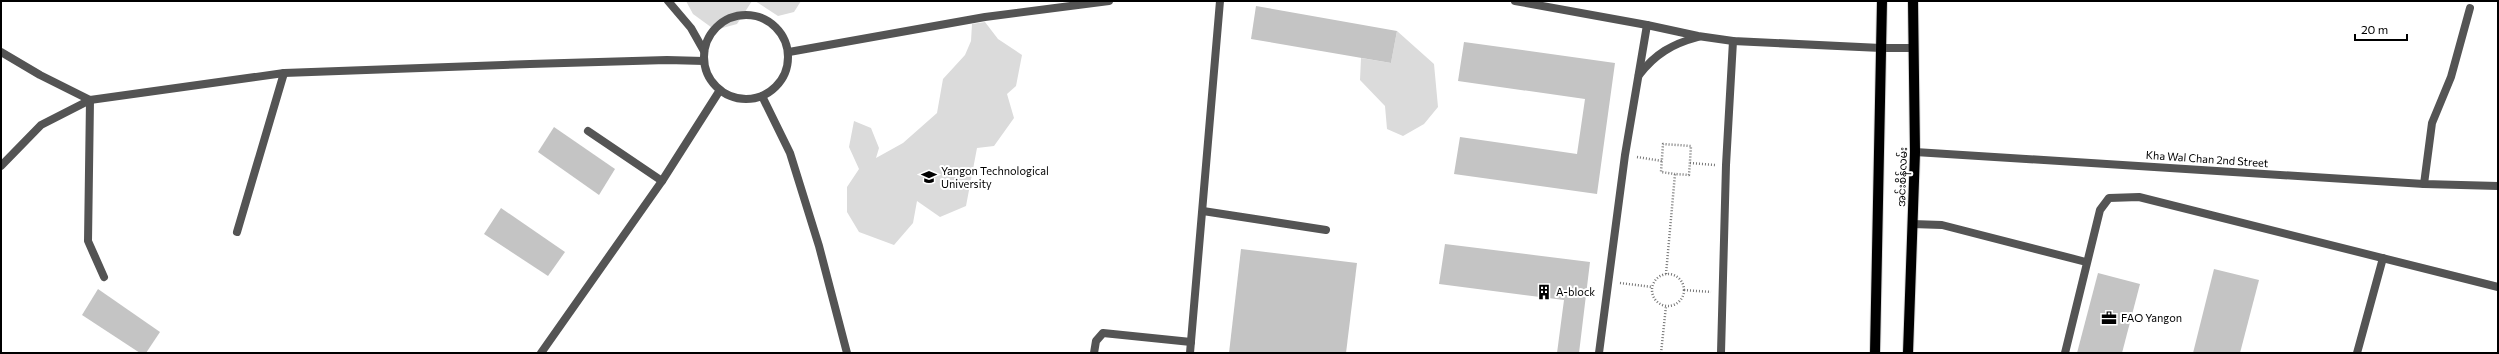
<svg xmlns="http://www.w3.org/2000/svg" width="2499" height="354" font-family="Commissioner,'Noto Sans Myanmar',sans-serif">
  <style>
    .green { fill: #dbdbdb }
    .building { fill: #c4c4c4 }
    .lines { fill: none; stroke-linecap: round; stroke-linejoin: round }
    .primary-casing { stroke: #dbdbdb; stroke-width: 12 }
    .path { stroke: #767676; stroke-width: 2.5; stroke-dasharray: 1 2; stroke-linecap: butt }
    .lane { stroke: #545454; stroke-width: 8 }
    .street { stroke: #545454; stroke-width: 8 }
    .primary { stroke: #000; stroke-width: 10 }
    .labels { text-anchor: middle; stroke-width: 4; stroke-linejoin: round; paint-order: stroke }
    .street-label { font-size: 11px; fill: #000; stroke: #fff }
    .poi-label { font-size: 11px; fill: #000; stroke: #fff; text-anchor: start }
  </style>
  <rect width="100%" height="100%" fill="#fff"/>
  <g class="green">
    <path d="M686,1h66l-15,23 -22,6 -22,-16z"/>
    <path d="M755,1h46l-7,11 -16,4z"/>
    <path d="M985,22l13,17 24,16 -6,31 -9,8 7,24 -20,28 -17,2 -11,58 -26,11 -23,-16 -4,22 -19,22 -35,-13 -12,-20v-25l12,-18 -10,-22 5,-26 17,7 8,20 -3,10 27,-15 34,-30 6,-34 22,-24 6,-14 1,-17z"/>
    <path d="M1397,31l37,33 4,43 -14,17 -21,12 -16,-7 -2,-23 -25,-26 1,-22 30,5z"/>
  </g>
  <g class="building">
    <path d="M1256,6l141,25 -6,32 -140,-24z"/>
    <path d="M1464,42l151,21 -18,131 -143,-20 6,-37 117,17 8,-55 -127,-18z"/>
    <path d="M554,127l61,42 -16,26 -61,-43z"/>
    <path d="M501,208l64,44 -17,24 -64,-42z"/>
    <path d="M1445,244l145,18 -11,91h-22l7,-53 -125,-16z"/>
    <path d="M1241,249l116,14 -11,90h-117z"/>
    <path d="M2214,269l45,11 -19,73h-47z"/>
    <path d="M2098,273l42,11 -18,69h-45z"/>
    <path d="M98,289l62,43 -14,21h-6l-58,-38z"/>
  </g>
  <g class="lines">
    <g class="primary-casing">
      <g id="primary">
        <path d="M1875,353l7,-352"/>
        <path d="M1908,353l7,-201 -2,-151"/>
      </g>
    </g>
    <g class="path">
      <path d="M1637,157l25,4"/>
      <path d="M1690,163l25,2"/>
      <path d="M1666,274l9,-100 14,1 2,-29 -28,-2 -2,28 14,2"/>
      <circle cx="1668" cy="290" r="16"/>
      <path d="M1620,283l32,4"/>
      <path d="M1684,290l27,2"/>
      <path d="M1661,353l5,-47"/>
    </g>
    <g class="lane">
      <path d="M668,1l23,27 13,23"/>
      <path d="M1515,1l132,24 51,11 35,5 148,7h31"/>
      <circle cx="746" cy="57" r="42"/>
      <path d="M1,52l39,23 50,25"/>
      <path d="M789,52l196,-35 124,-16"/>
      <path d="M1639,75c16,-21 33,-31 59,-38"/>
      <path d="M762,96l28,57 29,93 28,107"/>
      <path d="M90,100l-2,141 16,36"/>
      <path d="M588,131l74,50"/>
      <path d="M1,166l40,-41 49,-25 194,-27 246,-9 137,-4 37,1"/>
      <path d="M1203,211l123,19"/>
      <path d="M237,232l47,-159"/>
      <path d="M541,353l121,-172 58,-91"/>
      <path d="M1094,353l2,-12 7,-8 88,9"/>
      <path d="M1190,353l30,-352"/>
      <path d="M1599,353l26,-198 22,-130"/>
      <path d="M1721,353l5,-188 7,-124"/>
    </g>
    <g class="street">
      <path d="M1915,152l509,32 74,2"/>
      <path d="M2424,184l8,-61 19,-46 19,-69"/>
      <path d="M1912,224l30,1 144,37"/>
      <path d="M2065,353l35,-143 9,-12 30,-1 359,90"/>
      <path d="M2357,353l26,-95"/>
    </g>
    <use href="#primary" class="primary"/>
  </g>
  <defs>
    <g id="university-bare" transform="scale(1.2)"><path d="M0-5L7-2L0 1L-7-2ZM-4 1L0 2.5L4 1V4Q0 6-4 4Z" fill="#000" stroke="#fff" stroke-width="2.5" paint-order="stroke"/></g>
    <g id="building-bare" transform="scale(1.2)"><path d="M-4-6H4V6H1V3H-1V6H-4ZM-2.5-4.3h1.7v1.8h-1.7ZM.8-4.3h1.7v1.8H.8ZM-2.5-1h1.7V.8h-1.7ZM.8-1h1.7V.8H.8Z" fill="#000" stroke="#fff" stroke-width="2.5" paint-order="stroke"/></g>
    <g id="office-bare" transform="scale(1.2)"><path d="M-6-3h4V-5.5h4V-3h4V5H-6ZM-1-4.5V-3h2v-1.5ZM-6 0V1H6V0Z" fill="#000" stroke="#fff" stroke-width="2.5" paint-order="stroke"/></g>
  </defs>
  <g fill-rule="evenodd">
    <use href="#university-bare" x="929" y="177"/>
    <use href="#building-bare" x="1544" y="292"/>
    <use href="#office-bare" x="2109" y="318"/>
  </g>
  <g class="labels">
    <g class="street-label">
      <text transform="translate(2207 159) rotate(4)" y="4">Kha Wal Chan 2nd Street</text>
      <text transform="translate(1902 177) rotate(-88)" y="4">အင်းစိန်လမ်း</text>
    </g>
    <g class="poi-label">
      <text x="941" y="175">Yangon Technological<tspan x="941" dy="13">University</tspan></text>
      <text x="1556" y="296">A-block</text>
      <text x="2121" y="322">FAO Yangon</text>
    </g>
  </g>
  <rect width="2499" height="354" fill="none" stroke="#000000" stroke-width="4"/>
  <path d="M2355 34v6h52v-6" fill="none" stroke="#000000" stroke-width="2"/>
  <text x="2361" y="34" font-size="12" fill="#000000" stroke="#ffffff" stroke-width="3" paint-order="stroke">20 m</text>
</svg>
